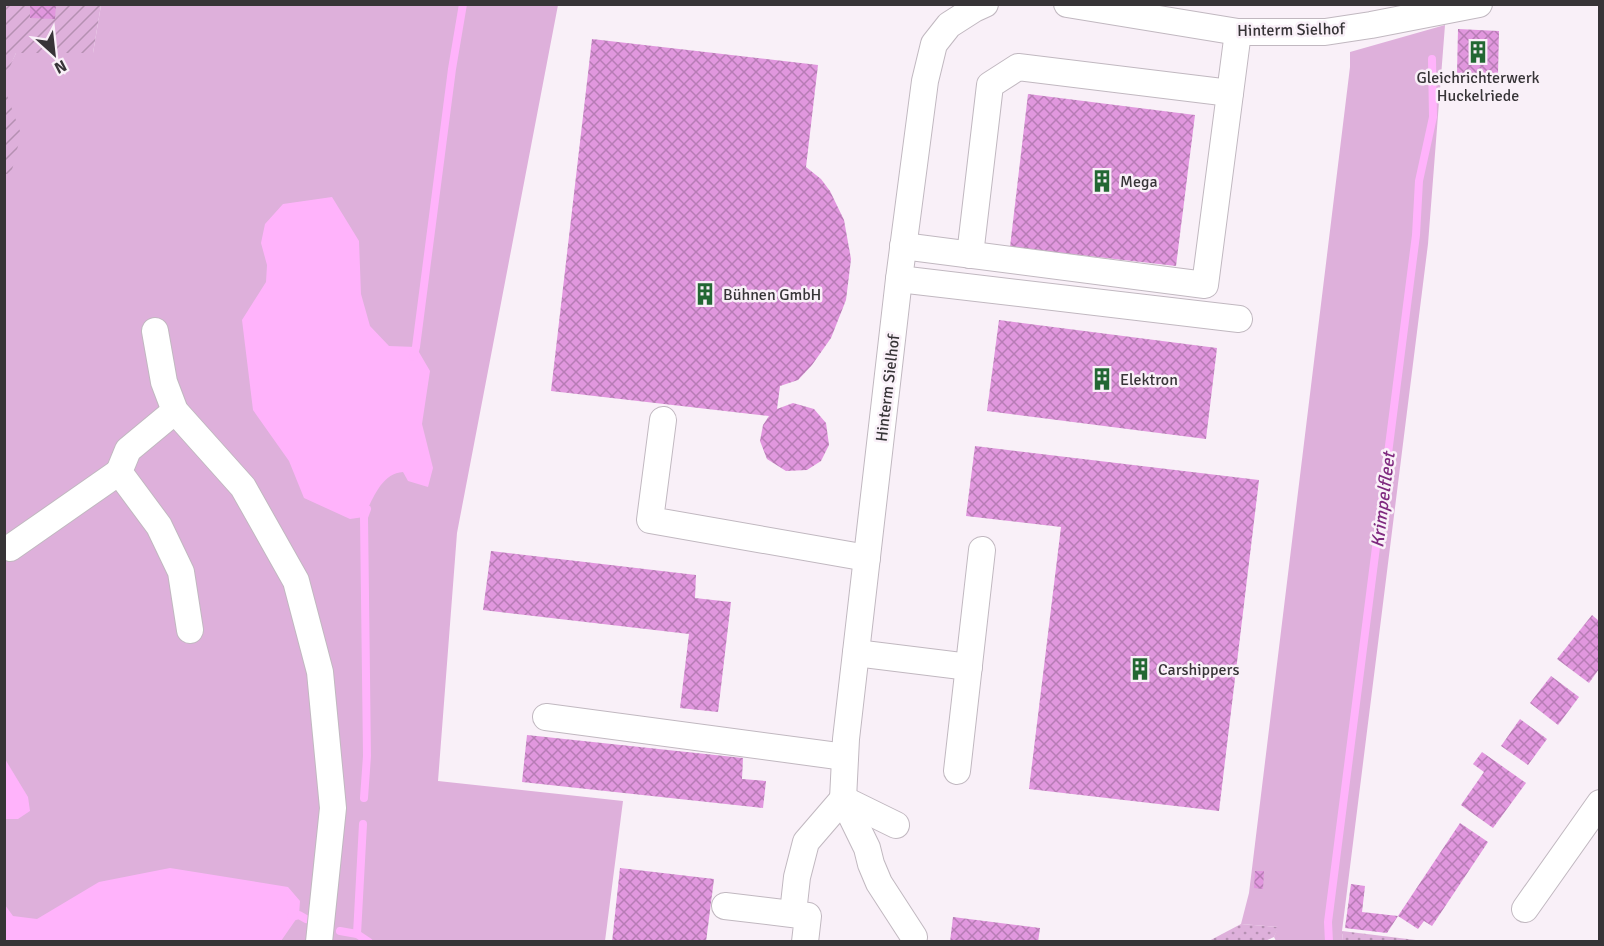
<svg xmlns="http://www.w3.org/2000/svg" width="1604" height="946" font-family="Signika,sans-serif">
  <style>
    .grass { fill: url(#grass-dots) }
    .park { fill: #deb0db }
    .garden { fill: url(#garden-furrows) }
    .water { fill: #ffb3fb }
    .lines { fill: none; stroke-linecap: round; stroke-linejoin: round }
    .stream { stroke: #ffb3fb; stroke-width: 8 }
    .building { fill: url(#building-cross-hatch) }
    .minor-casing { stroke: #c1b8c0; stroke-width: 28 }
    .minor { stroke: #fff; stroke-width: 26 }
    .labels { text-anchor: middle; stroke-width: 5; stroke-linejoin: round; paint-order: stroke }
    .street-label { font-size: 16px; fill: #373437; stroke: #f9f0f8 }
    .poi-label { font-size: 16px; fill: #373437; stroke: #f9f0f8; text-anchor: start }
    .water-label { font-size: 18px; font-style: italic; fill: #7f297f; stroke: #f9f0f8 }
  </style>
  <defs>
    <pattern id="grass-dots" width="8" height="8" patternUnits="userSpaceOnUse" patternTransform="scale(1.5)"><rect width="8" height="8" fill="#deb0db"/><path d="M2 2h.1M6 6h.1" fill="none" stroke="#b590b2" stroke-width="1.8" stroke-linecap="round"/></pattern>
    <pattern id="garden-furrows" width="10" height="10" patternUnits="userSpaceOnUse" patternTransform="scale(1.5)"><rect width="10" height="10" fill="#deb0db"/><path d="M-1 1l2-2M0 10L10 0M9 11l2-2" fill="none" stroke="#b590b2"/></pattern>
    <pattern id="building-cross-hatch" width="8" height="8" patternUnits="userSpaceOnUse" patternTransform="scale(1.5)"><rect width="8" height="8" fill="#e197de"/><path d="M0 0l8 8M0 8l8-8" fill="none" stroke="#b77cb5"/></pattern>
  </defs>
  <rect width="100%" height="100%" fill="#f9f0f8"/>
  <g class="grass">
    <path d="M1241,924l38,3 -5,10 -9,4 -58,1z"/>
    <path d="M1342,931l82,10h-81z"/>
  </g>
  <g class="park">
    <path d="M101,5h457l-101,528 -19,248 185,20 -18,140h-600l-1,-767h7l-7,-96 12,-25h77z"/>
    <path d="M1445,25l-17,219 -86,687 1,10h-67l-2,-4 4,-10 -37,-3 8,-31 101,-826v-15z"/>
  </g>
  <g class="garden">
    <path d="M5,5h96l-8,48h-77l-11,25z"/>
    <path d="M4,87l17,47 -10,40h-6z"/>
  </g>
  <g class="water">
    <path d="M332,197l27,44 2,53 9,32 19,20 27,1 14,24 -8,53 11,44 -5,19 -20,-6 -5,-9c-22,1 -31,29 -39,45l-14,2 -46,-21 -15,-37 -36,-51 -11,-90 24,-38 1,-17 -6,-22 4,-19 18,-20z"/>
    <path d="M5,759l23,38 2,14 -12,8h-13z"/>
    <path d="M170,868l118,19 12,14 -1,14 -18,26h-276v-36l8,11 24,3 62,-37z"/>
  </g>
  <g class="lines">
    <g class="stream">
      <path d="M413,357l3,-10 36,-278 11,-65"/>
      <path d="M364,798l3,-42 -3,-239 3,-8"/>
      <path d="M291,917l8,-2 7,4"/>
      <path d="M340,931l17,3 12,8"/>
      <path d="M357,934l6,-110"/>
      <path d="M1329,942l-1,-20 88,-687 3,-54 14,-64 -1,-58"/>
    </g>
  </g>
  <g class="building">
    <path d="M30,4h26l-1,15 -25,-1z"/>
    <path d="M1458,29l41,2 -1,43 -41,-1z"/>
    <path d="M592,39l226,26 -12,102 15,12 9,12 14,29 7,39 -5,41 -15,38 -19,27 -14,15 -18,6 -3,23 16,-6 21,6 12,14 3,22 -8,16 -14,9 -21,1 -19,-12 -7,-18 3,-16 6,-9 -218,-25z"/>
    <path d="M1028,94l167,21 -19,151 -166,-19z"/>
    <path d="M999,320l218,28 -11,91 -219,-28z"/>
    <path d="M975,446l284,34 -40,331 -190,-22 32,-262 -95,-11z"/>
    <path d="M491,551l205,24 -1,23 36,4 -13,110 -38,-4 9,-74 -206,-24z"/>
    <path d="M1592,615l7,6v48l-10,14 -32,-24z"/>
    <path d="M1551,676l28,21 -21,28 -28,-22z"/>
    <path d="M1520,719l27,20 -19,26 -27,-19z"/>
    <path d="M527,735l216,23 -1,21 24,2 -3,27 -241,-26z"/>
    <path d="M1482,752l44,31 -33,45 -32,-23 23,-33 -11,-8z"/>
    <path d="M1460,823l28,19 -56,84 -8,-5 -6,8 -20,-13z"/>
    <path d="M620,868l94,11 -8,63h-94z"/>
    <path d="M1255,871h9l-1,18 -9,-1z"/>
    <path d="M1351,884l14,2 -3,26 36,4 -11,17 -42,-5z"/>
    <path d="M953,917l87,11 -2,14h-88z"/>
  </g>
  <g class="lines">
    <g class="minor-casing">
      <g id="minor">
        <path d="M1067,4l171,28h87l46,-7 108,-21"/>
        <path d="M903,246l302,39 33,-253"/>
        <path d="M970,255l20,-170 28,-18 212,26"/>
        <path d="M899,279l340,40"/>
        <path d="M155,331l9,51 11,29 68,76 53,94 24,91 13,136 -14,134"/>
        <path d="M175,411l-47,39 -9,22 40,54 22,46 9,58"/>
        <path d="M663,420l-13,100 217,38"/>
        <path d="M10,548l109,-76"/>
        <path d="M856,653l113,14"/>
        <path d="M546,717l299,40"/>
        <path d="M957,771l25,-221"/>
        <path d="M843,799l53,26"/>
        <path d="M725,906l83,10 -3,26"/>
        <path d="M1525,909l75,-106"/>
        <path d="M793,913l4,-36 9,-35 37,-43"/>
        <path d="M914,937l-35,-54 -8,-19 -4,-16 -24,-49 3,-60 53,-460 26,-198 9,-37 15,-19 25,-16 11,-5"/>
      </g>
    </g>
    <use href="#minor" class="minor"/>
  </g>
  <defs>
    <g id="building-bare" transform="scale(1.8)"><path d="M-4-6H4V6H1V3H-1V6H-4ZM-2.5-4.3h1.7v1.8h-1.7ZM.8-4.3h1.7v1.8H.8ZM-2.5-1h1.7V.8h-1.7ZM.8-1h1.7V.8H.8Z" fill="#236733" stroke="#f9f0f8" stroke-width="2.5" paint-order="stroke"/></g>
  </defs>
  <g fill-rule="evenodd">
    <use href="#building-bare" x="1478" y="52"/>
    <use href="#building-bare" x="1102" y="181"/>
    <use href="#building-bare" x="705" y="294"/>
    <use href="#building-bare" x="1102" y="379"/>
    <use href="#building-bare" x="1140" y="669"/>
  </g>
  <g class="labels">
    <g class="street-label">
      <text transform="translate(1291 29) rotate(-1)" y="6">Hinterm Sielhof</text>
      <text transform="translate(887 388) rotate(-83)" y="6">Hinterm Sielhof</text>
    </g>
    <g class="poi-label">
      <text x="1478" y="83" text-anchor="middle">Gleichrichterwerk<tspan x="1478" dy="18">Huckelriede</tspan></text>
      <text x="1120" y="187">Mega</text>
      <text x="723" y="300">Bühnen GmbH</text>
      <text x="1120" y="385">Elektron</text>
      <text x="1158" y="675">Carshippers</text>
    </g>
    <g class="water-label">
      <text transform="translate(1383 500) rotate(-83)" y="6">Krimpelfleet</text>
    </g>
  </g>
  <rect width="1604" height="946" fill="none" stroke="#373437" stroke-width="12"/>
  <g transform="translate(54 54) rotate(153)" stroke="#f9f0f8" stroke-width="4.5" paint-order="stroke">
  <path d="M0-4.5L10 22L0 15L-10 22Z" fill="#373437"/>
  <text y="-9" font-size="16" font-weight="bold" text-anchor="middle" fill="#373437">N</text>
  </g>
</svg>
